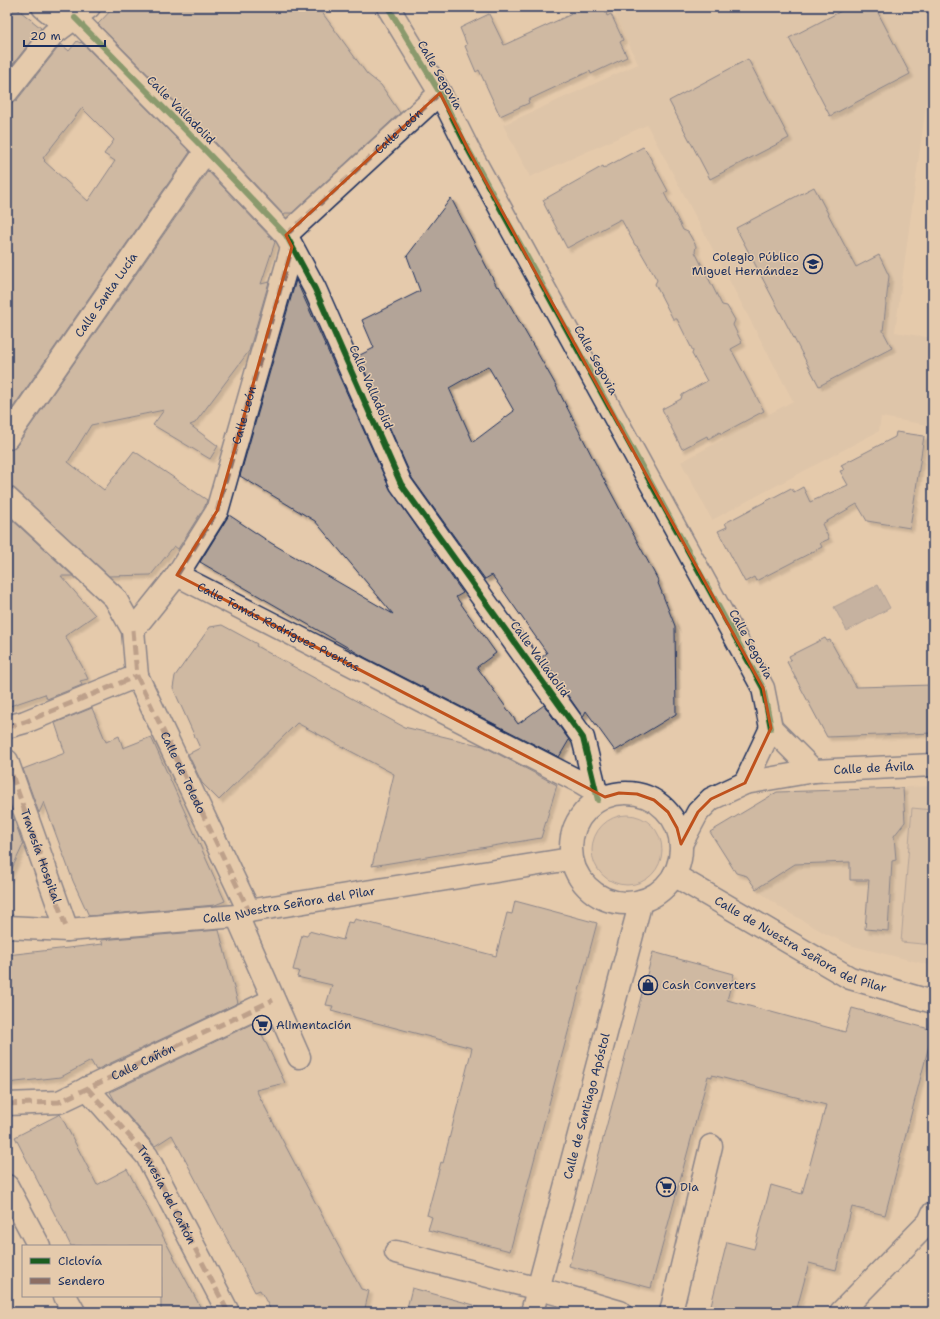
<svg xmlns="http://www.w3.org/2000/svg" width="940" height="1319" font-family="'Shantell Sans',sans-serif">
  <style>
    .built { fill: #d6bfa6 }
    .green { fill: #c8b3a0; stroke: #72717f }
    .water { fill: #a09592; stroke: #6b6c7d }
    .building { fill: #b3a498; stroke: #1b2f5e; fill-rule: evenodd; filter: url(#shadow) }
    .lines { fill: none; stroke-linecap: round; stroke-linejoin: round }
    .street-casing { stroke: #1b2f5e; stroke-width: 25 }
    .street { stroke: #e5caac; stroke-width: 22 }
    .quiet { stroke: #8d6e63; stroke-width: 5; stroke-dasharray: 10 5; stroke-linecap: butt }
    .cycleway-casing { stroke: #e5caac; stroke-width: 8 }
    .cycleway { stroke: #1b5e20; stroke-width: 6 }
    .marked { fill: none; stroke: #bf511c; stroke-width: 3; stroke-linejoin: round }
    .labels { text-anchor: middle; stroke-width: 3; stroke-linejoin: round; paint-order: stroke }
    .street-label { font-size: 12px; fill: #1b2f5e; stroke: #e5caac }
    .poi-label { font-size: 12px; fill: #1b2f5e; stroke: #e5caac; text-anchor: start }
  </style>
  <defs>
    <filter id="shadow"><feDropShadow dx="3.5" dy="3.5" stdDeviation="1" flood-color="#0004"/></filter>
  </defs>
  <rect width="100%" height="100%" fill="#e5caac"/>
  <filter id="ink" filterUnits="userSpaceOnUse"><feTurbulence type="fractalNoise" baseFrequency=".025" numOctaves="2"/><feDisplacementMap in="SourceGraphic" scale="8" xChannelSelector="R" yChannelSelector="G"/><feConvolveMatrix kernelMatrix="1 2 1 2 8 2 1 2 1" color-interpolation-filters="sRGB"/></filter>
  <g filter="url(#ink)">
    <g class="built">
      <path d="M612,7h321v62h-2l-36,263 38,6v88l-52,-9 -2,14 -167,89 -31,-58 112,-61 -146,-276 -117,52 -27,-52 135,-61z"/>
      <path d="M933,786v180l-80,-20 -27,-12 -45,-26 -25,-19 -11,-16 -4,1 -6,-2 -25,-40 59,-35 -1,-5z"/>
    </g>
    <g class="green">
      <path d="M912,808l21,2v135l-32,-3z"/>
      <circle cx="627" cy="850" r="35"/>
    </g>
    <path class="water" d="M878,585l12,23 -43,23 -13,-24z"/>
    <g class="building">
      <path d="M7,7h8l26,21 -34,44z"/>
      <path d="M114,7h204l49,67 14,11 19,28 -108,100h-7l-1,2 -69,-73 -117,-118z"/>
      <path d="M587,7h17l3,9 4,-2 12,26 -3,2 7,15 -36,17 -1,-3 -62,29 1,3 -29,13 -21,-46 -3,2 -11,-26 2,-1 -7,-17 29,-14 15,31z"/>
      <path d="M849,7h26l35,67 -80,42 -41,-78z"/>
      <path d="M77,41l3,2 1,-1 109,110 -183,264v-312l5,-1 5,-3 44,-56 8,7zM82,108l32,32 -10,14 11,7 -27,40 -44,-40 1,-1 -2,-2z"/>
      <path d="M748,59l41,79 -79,41 -41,-78z"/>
      <path d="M643,147l3,3 22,41 -4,2 19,37 5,2 8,14 -1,6 27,53 5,1 8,14 -2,5 9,18 -11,6 33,62 -43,23 -1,-2 -12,7 -1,-3 -25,13 -20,-40 19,-10 1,-4 25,-14 -15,-27 1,-3 -16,-32h-4l-18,-35 2,-4 -19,-33 -3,-2 -14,-26 -54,29 -23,-44h1l-2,-4 60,-34 1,2z"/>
      <path d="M208,171l67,71 -14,42 8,-2 -20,69 -54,72 -5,2 28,21 -8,13 -57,-34 11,-15 -73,15 -23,37 36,28 30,-39 73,49 -2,6 -27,43 -4,-3 -23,29 -42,1 -94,-87 -8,-3v-36l6,-1 4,-4z"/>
      <path d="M814,187l42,80 23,-12 10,21 -6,55 9,17 -73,38 -83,-158z"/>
      <path d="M451,198l46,89 2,-1 55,96 46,90 59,110 -1,1 17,43 1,88 -61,37 -29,-40 -3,6 -19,-27 -22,-33 5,-4 -55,-78 -7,4 -73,-101 -54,-122 16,-8 -12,-28 58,-29 -13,-35zM488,366l26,45 -41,31 -24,-54z"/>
      <path d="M296,280l94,209 73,104 -7,4 40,56 -19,14 41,57 26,-19 25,35 -10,17 -193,-99 -166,-96 29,-47 42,28 122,71 -78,-93 -75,-45z"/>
      <path d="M896,432l28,4 -14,92 -43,-7 -10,-17 -35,20 7,15 -9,4 2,4 -66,34 -2,-4 -9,5 -27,-51 9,-4 -2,-4 66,-35 3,4 9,-5 7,15 38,-17 -8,-14 4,-1 -3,-5 54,-28z"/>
      <path d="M7,515l66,61h-12l34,39 -30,21 17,30 6,13 -8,2 2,4 -35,14 -2,-5 -38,13z"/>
      <path d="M222,625l35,19 -1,2 148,81 79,19 74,39 -16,53 -169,28 22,-92 -97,-51 -78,77 -17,-17 -14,-29 12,-6 -27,-60 2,-12 35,-49z"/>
      <path d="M825,638l2,3 3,-1 26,47 77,-2v48l-106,4 -40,-75 4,-2 -2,-4z"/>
      <path d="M92,708l14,34 13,-6 4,12 28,-11 74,164 -10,4 -126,11 -16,-35 -29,-79 -5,11 -16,-44 42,-16 -10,-30z"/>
      <path d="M903,788l2,34 -11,14 2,24 -4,1 -4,70 -23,-2 4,-49h-19v-18l-55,2 -39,25 -9,-13 -11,-3 -26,-41 67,-40z"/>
      <path d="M7,798l16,47 -16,34z"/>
      <path d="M515,901l82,22 -87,328 -82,-21 4,-13 -5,-2 14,-53 2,1 29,-115 -141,-37 2,-5 -7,-1 6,-20 -35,-8 2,-6 -6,-1 9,-35 5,1 2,-5 34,9 5,-18 5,1 2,-4 141,37 11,-43 5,1z"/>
      <path d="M219,930l19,73 -142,67 -5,-9 -30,16 -54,6v-128l96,-11 -2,-4z"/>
      <path d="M653,952l81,22 -7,26 118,32 7,-24 81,22 -48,185 -33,-8 -16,63 -27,-7 -13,49h-59l-26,-7 16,-63 27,7 17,-64 31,9 24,-89 -114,-30v2l-4,-1 -57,212 -82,-22z"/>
      <path d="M256,1022l29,61 -29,7 105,199 8,2 -5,21h-92l-12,-22 -5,2 -83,-157 -17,11 -40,-45 -5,-9z"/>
      <path d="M60,1114l37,71 30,-16 76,143h-42v-66h-90l-56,-109z"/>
      <path d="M412,1288l62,17 -1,7h-67z"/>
    </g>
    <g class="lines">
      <g class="street-casing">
        <g id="street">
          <path d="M43,7l22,18"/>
          <path d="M388,7l52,86 29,58 294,537 8,40"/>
          <path d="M75,18l131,133 80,84 29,54 86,195 182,254 15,62"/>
          <path d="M7,92l45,-57 37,-28"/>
          <path d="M286,235l154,-142"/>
          <path id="s1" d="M7,438l199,-287"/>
          <path id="s2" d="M7,498l108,100 18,32 4,46 112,235"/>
          <path id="s3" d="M177,575l405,208 22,13"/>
          <path d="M133,630l44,-55 40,-64 75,-264"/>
          <path d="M7,727l18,-5 112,-46"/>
          <path d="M771,728l43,43"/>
          <path d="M7,761l60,169"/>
          <path d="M745,783l26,-55"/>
          <circle cx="626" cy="848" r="55"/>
          <path id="s4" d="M681,844l17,-32 13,-13 34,-16 69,-12 119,-6"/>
          <path id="s5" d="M674,875l176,103 83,24"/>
          <path d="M237,916l62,141"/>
          <path id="s6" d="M7,927l60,3 170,-14 12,-5 321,-52"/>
          <path d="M87,1088l60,68 81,156"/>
          <path d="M7,1104l52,-2 214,-102"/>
          <path d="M7,1186l32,60"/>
          <path d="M396,1252l166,43 58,17"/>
          <path d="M65,1296l9,16"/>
          <path id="s7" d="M532,1312l109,-411"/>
          <path d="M671,1312l40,-166"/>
          <path d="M841,1312l88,-90 4,-9"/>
        </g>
      </g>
      <use href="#street" class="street"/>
      <g class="quiet">
        <path id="s8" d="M286,235l154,-142"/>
        <path id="s9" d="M177,575l40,-64 75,-264"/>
        <path d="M133,630l4,46 112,235"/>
        <path d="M7,727l18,-5 112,-46"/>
        <path id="s10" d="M7,761l60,169"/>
        <path id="s11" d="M87,1088l60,68 81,156"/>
        <path id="s12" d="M7,1104l52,-2 214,-102"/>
      </g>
      <g class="cycleway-casing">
        <g id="cycleway">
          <path d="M388,7l52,86 29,58 294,537 8,40"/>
          <path d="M75,18l131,133 80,84 29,54 86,195 182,254 15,62"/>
        </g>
      </g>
      <use href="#cycleway" class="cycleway"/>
    </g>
  </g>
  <path d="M0 0H940V1319H0ZM440,93l29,58 294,537 8,40 -26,55 -34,16 -13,13 -17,32 -4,-16 -9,-16 -14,-12 -17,-6 -18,-1 -14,4 -428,-222 40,-64 75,-264 -6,-12z" fill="#e5caac" fill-opacity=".55" fill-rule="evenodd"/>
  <path class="marked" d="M440,93l29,58 294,537 8,40 -26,55 -34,16 -13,13 -17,32 -4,-16 -9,-16 -14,-12 -17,-6 -18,-1 -14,4 -428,-222 40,-64 75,-264 -6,-12z"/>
  <defs>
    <g id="school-ring" transform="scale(1)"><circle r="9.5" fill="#e5caac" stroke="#1b2f5e" stroke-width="1.5"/><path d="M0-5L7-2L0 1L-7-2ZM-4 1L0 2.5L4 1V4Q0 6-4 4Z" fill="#1b2f5e"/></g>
    <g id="shop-ring" transform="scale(1)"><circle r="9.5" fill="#e5caac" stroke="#1b2f5e" stroke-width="1.5"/><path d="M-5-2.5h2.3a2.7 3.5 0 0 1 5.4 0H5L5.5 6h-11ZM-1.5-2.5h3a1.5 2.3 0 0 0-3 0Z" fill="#1b2f5e"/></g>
    <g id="supermarket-ring" transform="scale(1)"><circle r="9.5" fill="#e5caac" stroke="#1b2f5e" stroke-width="1.5"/><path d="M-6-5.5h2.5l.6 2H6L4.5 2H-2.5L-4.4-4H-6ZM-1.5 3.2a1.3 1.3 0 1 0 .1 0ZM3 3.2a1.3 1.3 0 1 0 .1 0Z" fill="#1b2f5e"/></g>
  </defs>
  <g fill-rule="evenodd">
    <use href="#school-ring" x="813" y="264"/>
    <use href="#shop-ring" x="648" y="985"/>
    <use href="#supermarket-ring" x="262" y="1025"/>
    <use href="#supermarket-ring" x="666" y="1187"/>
  </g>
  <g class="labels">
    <g class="street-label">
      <text transform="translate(440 75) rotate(60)" y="4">Calle Segovia</text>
      <text transform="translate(181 110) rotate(45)" y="4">Calle Valladolid</text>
      <text dy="4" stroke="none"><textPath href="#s8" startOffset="153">Calle León</textPath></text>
      <text dy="4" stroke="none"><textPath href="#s1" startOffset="174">Calle Santa Lucía</textPath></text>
      <text transform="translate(596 360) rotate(61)" y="4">Calle Segovia</text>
      <text transform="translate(371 387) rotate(66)" y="4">Calle Valladolid</text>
      <text dy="4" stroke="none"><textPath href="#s9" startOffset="175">Calle León</textPath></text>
      <text dy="4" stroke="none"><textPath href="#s3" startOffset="114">Calle Tomás Rodríguez Puertas</textPath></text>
      <text transform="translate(751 644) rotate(61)" y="4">Calle Segovia</text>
      <text transform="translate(540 659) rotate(54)" y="4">Calle Valladolid</text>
      <text dy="4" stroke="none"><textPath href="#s4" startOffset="222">Calle de Ávila</textPath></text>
      <text dy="4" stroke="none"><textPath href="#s2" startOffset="337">Calle de Toledo</textPath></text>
      <text dy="4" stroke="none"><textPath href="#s10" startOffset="101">Travesía Hospital</textPath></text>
      <text dy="4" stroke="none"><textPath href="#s6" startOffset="284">Calle Nuestra Señora del Pilar</textPath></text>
      <text dy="4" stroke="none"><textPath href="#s5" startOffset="145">Calle de Nuestra Señora del Pilar</textPath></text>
      <text dy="4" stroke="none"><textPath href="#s12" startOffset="145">Calle Cañón</textPath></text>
      <text dy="4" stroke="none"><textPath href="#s7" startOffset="213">Calle de Santiago Apóstol</textPath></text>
      <text dy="4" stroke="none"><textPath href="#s11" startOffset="134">Travesía del Cañón</textPath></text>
    </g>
    <g class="poi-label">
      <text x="799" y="261" text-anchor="end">Colegio Público<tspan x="799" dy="14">Miguel Hernández</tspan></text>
      <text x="662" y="989">Cash Converters</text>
      <text x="276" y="1029">Alimentación</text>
      <text x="680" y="1191">Dia</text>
    </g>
  </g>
  <rect width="940" height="1319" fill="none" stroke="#e5caac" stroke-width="24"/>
  <rect x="12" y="12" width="916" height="1295" fill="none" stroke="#1b2f5e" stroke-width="1.5" filter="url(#ink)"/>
  <rect x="22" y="1245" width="140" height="52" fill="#e5caac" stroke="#948c8d"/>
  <rect x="30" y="1258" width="20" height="6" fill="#1b5e20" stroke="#948c8d"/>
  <text x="58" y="1265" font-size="12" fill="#1b2f5e">Ciclovía</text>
  <rect x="30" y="1278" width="20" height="6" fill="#8d6e63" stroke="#948c8d"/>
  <text x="58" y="1285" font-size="12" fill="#1b2f5e">Sendero</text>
  <path d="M24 40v6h81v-6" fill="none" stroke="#1b2f5e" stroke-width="2"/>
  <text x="30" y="40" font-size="12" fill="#1b2f5e" stroke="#e5caac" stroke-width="3" paint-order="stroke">20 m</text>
</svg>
